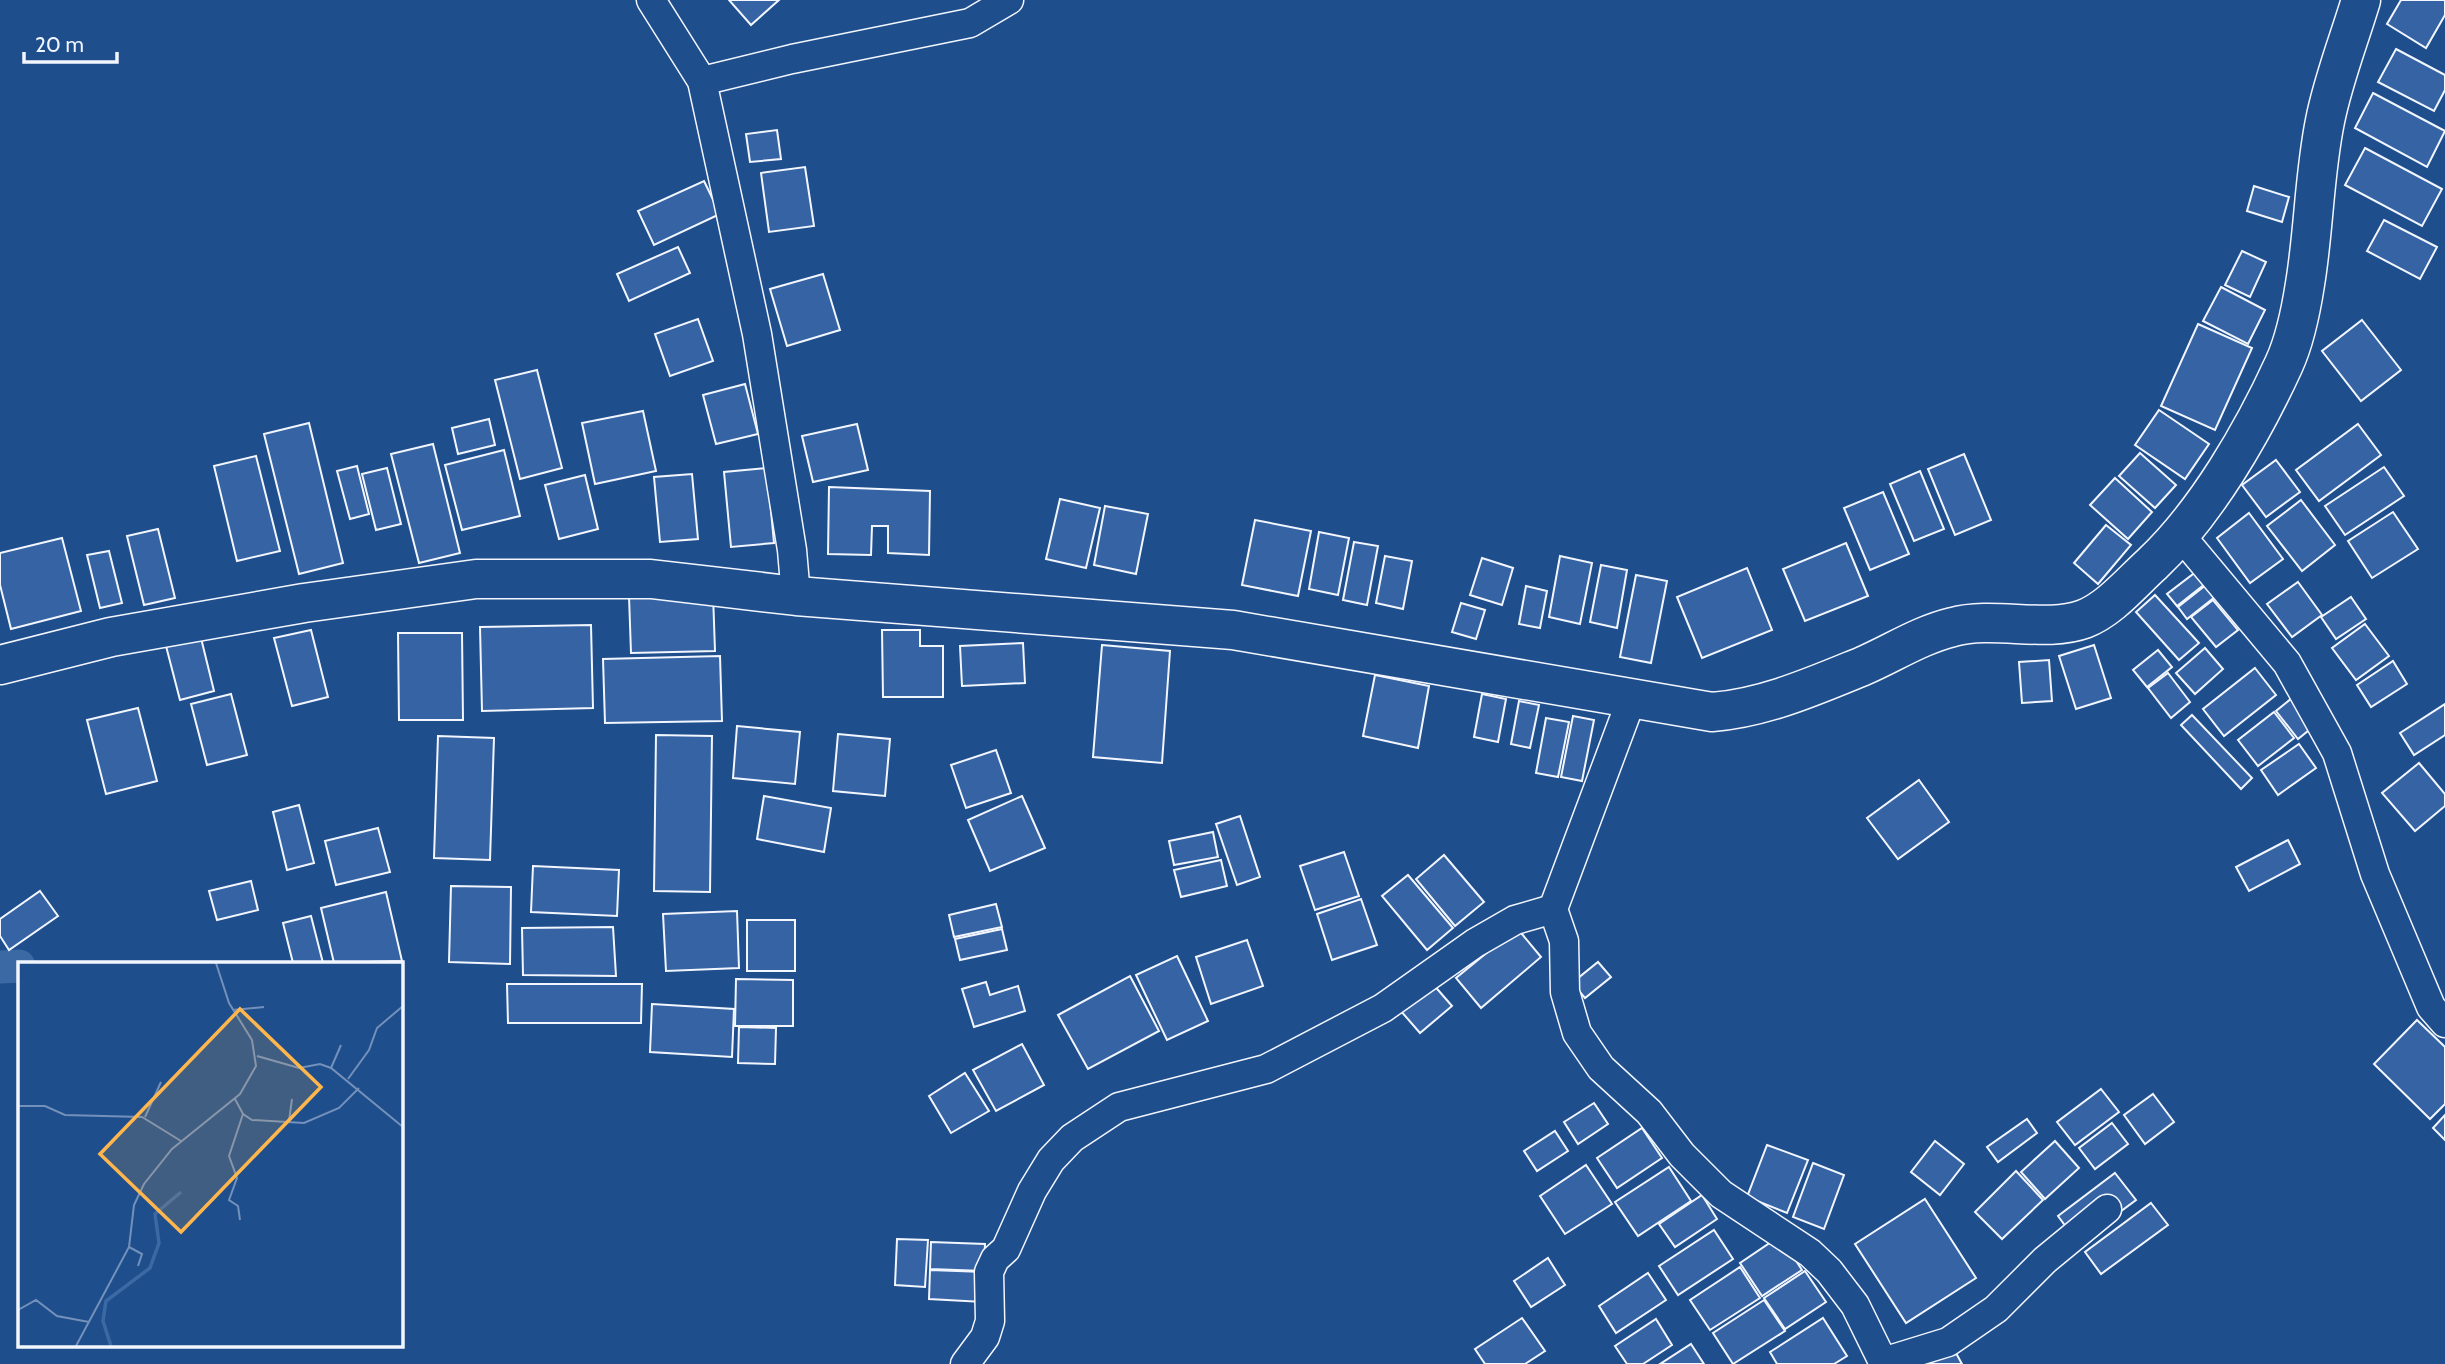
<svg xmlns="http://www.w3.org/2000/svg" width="2445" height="1364" font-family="Cabin,sans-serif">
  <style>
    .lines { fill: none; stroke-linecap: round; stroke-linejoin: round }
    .canal { stroke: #3b69a3; stroke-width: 33 }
    .building { fill: #3563a3; stroke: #f2f6ff; stroke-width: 2 }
    .street-casing { stroke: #f2f6ff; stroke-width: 31 }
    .secondary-casing { stroke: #f2f6ff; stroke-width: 41 }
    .street { stroke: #1f4e8c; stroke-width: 28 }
    .secondary { stroke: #1f4e8c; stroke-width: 38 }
    .inset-river { fill: none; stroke: #3b69a3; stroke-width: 3.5 }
    .inset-road { fill: none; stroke: #7391ba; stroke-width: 2 }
    .view { fill: #ffb74d; fill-opacity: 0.15; stroke: #ffb74d; stroke-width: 3.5 }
    .inset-edge { fill: none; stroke: #f2f6ff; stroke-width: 3.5 }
  </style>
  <rect width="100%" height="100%" fill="#1f4e8c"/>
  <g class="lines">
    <path class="canal" d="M0,967l19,-1"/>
  </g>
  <g class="building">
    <path d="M729,0h50l-28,25z"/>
    <path d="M2401,0h44v15l-19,33 -39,-24z"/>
    <path d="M2396,49l49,26v15l-11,21 -56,-29z"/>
    <path d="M2373,93l72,38 -18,36 -72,-39z"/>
    <path d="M777,130l4,29 -31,3 -4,-28z"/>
    <path d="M2365,148l77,41 -20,37 -77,-41z"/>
    <path d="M805,167l9,59 -45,6 -8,-59z"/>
    <path d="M704,181l16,33 -66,31 -16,-34z"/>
    <path d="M2254,186l35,11 -7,25 -35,-11z"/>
    <path d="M2384,220l53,27 -17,32 -53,-28z"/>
    <path d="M678,247l12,26 -61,28 -12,-27z"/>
    <path d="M2242,251l24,11 -16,35 -25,-12z"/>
    <path d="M823,274l17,56 -53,16 -17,-57z"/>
    <path d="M2221,287l44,23 -17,34 -45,-23z"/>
    <path d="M698,319l15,42 -43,15 -15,-42z"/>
    <path d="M2362,320l39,50 -40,31 -39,-50z"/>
    <path d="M2198,324l54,24 -37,82 -54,-24z"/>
    <path d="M537,370l25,98 -42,11 -25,-99z"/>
    <path d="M745,384l13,50 -42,10 -13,-49z"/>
    <path d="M2159,410l50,34 -24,35 -50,-34z"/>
    <path d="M643,411l13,60 -61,13 -13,-61z"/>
    <path d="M489,419l6,26 -37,9 -6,-26z"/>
    <path d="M309,423l34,140 -44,11 -35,-140z"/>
    <path d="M857,424l11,46 -55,12 -11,-46z"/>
    <path d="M2358,424l23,31 -62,46 -23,-31z"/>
    <path d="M433,444l27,109 -41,10 -28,-109z"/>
    <path d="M504,450l16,66 -58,14 -17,-65z"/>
    <path d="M2140,453l36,32 -21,23 -36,-32z"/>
    <path d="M1964,454l27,66 -36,15 -27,-66z"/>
    <path d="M256,456l24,95 -43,10 -23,-95z"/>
    <path d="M2276,460l24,32 -34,25 -24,-32z"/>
    <path d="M357,466l12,48 -19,5 -13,-48z"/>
    <path d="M2384,467l20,29 -59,39 -20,-29z"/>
    <path d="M387,468l14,56 -25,6 -14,-56z"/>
    <path d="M767,468l7,75 -43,4 -7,-75z"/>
    <path d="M1920,471l24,58 -30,12 -24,-57z"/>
    <path d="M692,474l6,65 -38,3 -6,-65z"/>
    <path d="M585,475l13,54 -39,10 -14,-54z"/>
    <path d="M2115,478l37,34 -24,27 -38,-34z"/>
    <path d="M829,487l101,4 -1,64 -41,-2v-27h-16l-1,29 -43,-1z"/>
    <path d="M1883,492l26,62 -39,16 -26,-62z"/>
    <path d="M1060,499l40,9 -14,60 -40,-9z"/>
    <path d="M2301,500l34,45 -33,26 -35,-45z"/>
    <path d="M1105,506l43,8 -12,60 -42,-9z"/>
    <path d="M2393,512l25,37 -46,29 -24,-37z"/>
    <path d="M2249,513l34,46 -33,24 -33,-45z"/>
    <path d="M1255,520l56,11 -13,65 -56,-11z"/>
    <path d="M2106,525l25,20 -33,39 -24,-21z"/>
    <path d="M158,529l17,69 -31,7 -17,-69z"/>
    <path d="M1319,532l30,6 -11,57 -29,-6z"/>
    <path d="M62,538l19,73 -70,18 -11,-44v-32z"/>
    <path d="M1354,542l24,4 -11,59 -24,-5z"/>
    <path d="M1846,543l22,53 -63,25 -22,-52z"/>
    <path d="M109,551l13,52 -22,5 -13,-53z"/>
    <path d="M1385,556l27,5 -9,48 -27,-6z"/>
    <path d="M1560,556l32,7 -12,61 -31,-7z"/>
    <path d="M1482,558l31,10 -11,37 -32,-10z"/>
    <path d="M1601,565l26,5 -10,58 -27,-6z"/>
    <path d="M1747,568l25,62 -70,28 -25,-61z"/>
    <path d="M2201,568l9,12 -33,26 -10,-12z"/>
    <path d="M1636,575l31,6 -16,82 -31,-6z"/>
    <path d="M2211,581l9,12 -33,26 -9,-12z"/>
    <path d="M2298,582l24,33 -30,22 -25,-33z"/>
    <path d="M1526,586l21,5 -7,37 -21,-4z"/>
    <path d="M713,594l2,57 -84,2 -2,-57z"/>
    <path d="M2155,595l44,48 -20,17 -43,-48z"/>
    <path d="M2351,597l15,22 -30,20 -15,-22z"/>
    <path d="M2213,600l25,30 -22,17 -25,-30z"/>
    <path d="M1461,603l24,7 -9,29 -24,-7z"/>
    <path d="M2365,624l24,32 -33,24 -24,-32z"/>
    <path d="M591,625l2,83 -111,3 -2,-84z"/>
    <path d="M311,630l17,67 -36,9 -18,-68z"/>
    <path d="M882,630h38v16h23v51h-60z"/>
    <path d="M398,633h64l1,87h-64z"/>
    <path d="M201,638l13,53 -34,9 -14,-54z"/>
    <path d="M1023,643l2,40 -63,3 -2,-40z"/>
    <path d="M1102,645l68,6 -8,112 -69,-6z"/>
    <path d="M2094,645l17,53 -35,11 -17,-53z"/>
    <path d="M2205,648l18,21 -28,25 -19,-21z"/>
    <path d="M2158,650l14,17 -25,20 -14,-17z"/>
    <path d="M720,656l2,65 -117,2 -2,-64z"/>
    <path d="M2049,660l3,41 -30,2 -3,-41z"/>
    <path d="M2393,661l14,23 -36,23 -14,-22z"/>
    <path d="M2255,668l21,27 -52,41 -21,-27z"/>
    <path d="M2168,673l22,29 -19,16 -23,-30z"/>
    <path d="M1375,675l54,11 -11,62 -55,-12z"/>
    <path d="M231,694l16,61 -40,10 -16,-61z"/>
    <path d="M1482,694l24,5 -8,43 -24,-5z"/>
    <path d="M2292,698l22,28 -16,13 -22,-28z"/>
    <path d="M1519,701l20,4 -9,43 -19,-4z"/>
    <path d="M2445,704v31l-31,20 -14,-22z"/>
    <path d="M138,708l19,73 -51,13 -19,-74z"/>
    <path d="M2274,712l20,26 -36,28 -20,-26z"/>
    <path d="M2192,715l60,63 -11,11 -60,-64z"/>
    <path d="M1573,716l21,4 -12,61 -21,-4z"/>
    <path d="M1546,718l23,4 -11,55 -22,-4z"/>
    <path d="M737,726l63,6 -5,52 -62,-6z"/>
    <path d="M838,734l52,5 -5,57 -52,-5z"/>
    <path d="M656,735l56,1 -2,156 -56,-1z"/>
    <path d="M438,736l56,2 -4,122 -56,-2z"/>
    <path d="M2299,744l17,24 -38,27 -17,-25z"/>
    <path d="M996,750l15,43 -45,15 -15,-43z"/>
    <path d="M2419,763l26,31v12l-30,25 -33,-38z"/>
    <path d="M1919,780l30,42 -51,37 -31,-41z"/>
    <path d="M764,796l67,12 -7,44 -67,-13z"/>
    <path d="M1022,796l23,52 -55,23 -22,-51z"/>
    <path d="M299,805l15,58 -27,7 -14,-58z"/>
    <path d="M1240,816l20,61 -23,8 -21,-61z"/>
    <path d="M378,828l12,44 -54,13 -11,-44z"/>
    <path d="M1213,832l5,25 -44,8 -5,-24z"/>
    <path d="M2288,840l12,24 -51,27 -13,-24z"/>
    <path d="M1344,852l15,44 -44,14 -15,-44z"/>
    <path d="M1444,855l40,47 -29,24 -39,-47z"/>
    <path d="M1221,860l6,26 -46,11 -7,-27z"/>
    <path d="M533,866l86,4 -2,46 -86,-4z"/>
    <path d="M1408,875l45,53 -26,22 -45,-54z"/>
    <path d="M251,881l7,29 -41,10 -8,-29z"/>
    <path d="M451,886l60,1 -1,77 -61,-2z"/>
    <path d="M40,891l18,25 -49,34 -9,-14v-17z"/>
    <path d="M386,892l16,69 -68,2 -13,-55z"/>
    <path d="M1361,899l16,46 -45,15 -15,-46z"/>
    <path d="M996,904l6,23 -48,10 -5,-22z"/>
    <path d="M737,911l2,57 -73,3 -3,-57z"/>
    <path d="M311,916l12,47h-30l-10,-40z"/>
    <rect x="747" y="920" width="48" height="51"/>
    <path d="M613,927l3,49 -93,-1 -1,-47z"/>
    <path d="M1517,928l24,29 -60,51 -25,-30z"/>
    <path d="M1002,929l5,21 -47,10 -5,-21z"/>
    <path d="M1247,940l16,46 -52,18 -15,-47z"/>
    <path d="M1177,956l31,65 -41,19 -31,-65z"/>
    <path d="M1598,962l13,15 -26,21 -13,-15z"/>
    <path d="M1130,976l29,55 -71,38 -30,-54z"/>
    <path d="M736,979l57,1v46h-58z"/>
    <path d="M986,982l4,13 28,-9 7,25 -51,16 -12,-38z"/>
    <path d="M1432,983l20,23 -32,27 -20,-23z"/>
    <path d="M507,984h135l-1,39h-133z"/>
    <path d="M652,1004l82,5 -2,48 -82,-5z"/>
    <path d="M2417,1020l28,27v57l-15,15 -56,-55z"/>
    <path d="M739,1027l37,1 -1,36 -37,-1z"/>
    <path d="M1022,1044l22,41 -48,26 -23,-41z"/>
    <path d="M965,1073l24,38 -38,22 -22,-37z"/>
    <path d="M2101,1089l18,23 -44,33 -18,-23z"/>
    <path d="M2153,1094l21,28 -29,22 -21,-29z"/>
    <path d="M1594,1103l14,21 -30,20 -14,-22z"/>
    <path d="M2445,1115v25l-12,-12z"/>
    <path d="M2027,1119l10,14 -39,29 -11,-15z"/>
    <path d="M2112,1123l16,21 -33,25 -16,-21z"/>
    <path d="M1642,1128l20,30 -45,30 -20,-30z"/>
    <path d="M1555,1131l13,20 -31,20 -13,-20z"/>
    <path d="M1935,1141l29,23 -24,31 -29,-23z"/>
    <path d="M2055,1141l24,27 -34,31 -24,-27z"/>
    <path d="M1767,1145l41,15 -21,53 -40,-16z"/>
    <path d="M1813,1163l31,12 -20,54 -31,-12z"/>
    <path d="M1586,1165l26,39 -47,30 -25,-38z"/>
    <path d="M1669,1167l22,34 -53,35 -23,-34z"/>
    <path d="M2016,1171l27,29 -41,39 -27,-27z"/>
    <path d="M2115,1173l21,27 -58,43 -20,-27z"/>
    <path d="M1702,1195l15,24 -42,28 -16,-23z"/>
    <path d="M1925,1199l51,79 -70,45 -51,-79z"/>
    <path d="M2151,1203l17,22 -67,49 -16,-22z"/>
    <path d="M1714,1230l19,29 -55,36 -19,-29z"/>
    <path d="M1780,1236l22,34 -40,26 -22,-33z"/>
    <path d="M897,1239l31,1 -3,47 -30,-2z"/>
    <path d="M931,1242l54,2 -1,27 -54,-2z"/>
    <path d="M1548,1258l17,27 -34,22 -17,-26z"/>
    <path d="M1740,1267l20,31 -50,32 -20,-30z"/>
    <path d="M930,1270l54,2 -1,30 -54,-3z"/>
    <path d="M1805,1271l21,31 -41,27 -21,-31z"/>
    <path d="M1648,1273l18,27 -50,33 -17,-27z"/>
    <path d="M1764,1300l21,31 -52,33 -20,-31z"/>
    <path d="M1522,1318l23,33 -20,13h-40l-10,-15z"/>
    <path d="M1823,1318l24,38 -13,8h-57l-7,-12z"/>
    <path d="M1656,1319l16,26 -29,19h-16l-12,-18z"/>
    <path d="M1950,1342l12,22h-54z"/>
    <path d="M1691,1344l13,20h-44z"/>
  </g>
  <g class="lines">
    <g class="street-casing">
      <g id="street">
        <path d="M651,0l51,81 55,253 35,216 4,46"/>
        <path d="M702,81l90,-22 178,-36 39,-23"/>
        <path d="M2181,536l106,127 50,90 38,121 56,133 14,16"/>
        <path d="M1632,698l-79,211 11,32 1,51 12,41 24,35 48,44 33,43 39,39 89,59 19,18 26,34 29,59"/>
        <path d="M1883,1362l65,-20 48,-33 49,-49 62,-51"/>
        <path d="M965,1364l20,-27 5,-16 -1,-49 6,-13 11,-10 26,-58 19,-31 21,-22 47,-31 147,-38 117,-61 92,-65 40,-23 38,-11"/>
      </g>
    </g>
    <g class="secondary-casing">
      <path id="secondary" d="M0,665l111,-28 193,-34 172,-24h175l145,17 437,34 479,82c52,-4 102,-26 151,-46 30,-13 57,-31 90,-39 41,-11 93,6 131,-8 26,-10 48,-37 68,-55 54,-51 101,-132 132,-200 11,-24 17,-54 21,-80 9,-54 9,-109 20,-163 8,-41 24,-81 36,-121"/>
    </g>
    <use href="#street" class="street"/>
    <use href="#secondary" class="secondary"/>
  </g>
  <g transform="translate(18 962)">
    <rect width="385" height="385" fill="#1f4e8c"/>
    <path class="inset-river" d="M93,384l-8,-25 3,-20 44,-33 9,-25 -4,-29 26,-22"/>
    <path class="inset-road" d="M215,48l31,-3M239,94l42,12 21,-4 11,4 72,59M313,106l10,-23M330,117l21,-29 8,-22 26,-22M217,137l8,15 9,6 52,3 35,-15 20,-20M0,144h27l20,9 77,2 39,24M127,155l16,-35M271,159l3,-22M222,258l-2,-14 -9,-6 8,-22 -8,-22 14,-42M111,285l13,7 -4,12M0,348l18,-10 21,16 32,6M58,384l53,-99 5,-42 10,-21 28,-35 68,-55 16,-28 -4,-26 -23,-37 -13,-40"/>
    <path class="view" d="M222,47l81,78 -140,145 -81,-78z"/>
    <rect width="385" height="385" class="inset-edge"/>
  </g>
  <path d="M24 52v10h93v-10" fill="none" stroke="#f2f6ff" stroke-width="3.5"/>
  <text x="35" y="52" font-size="21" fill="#f2f6ff" stroke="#1f4e8c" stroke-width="5" paint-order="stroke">20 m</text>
</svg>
